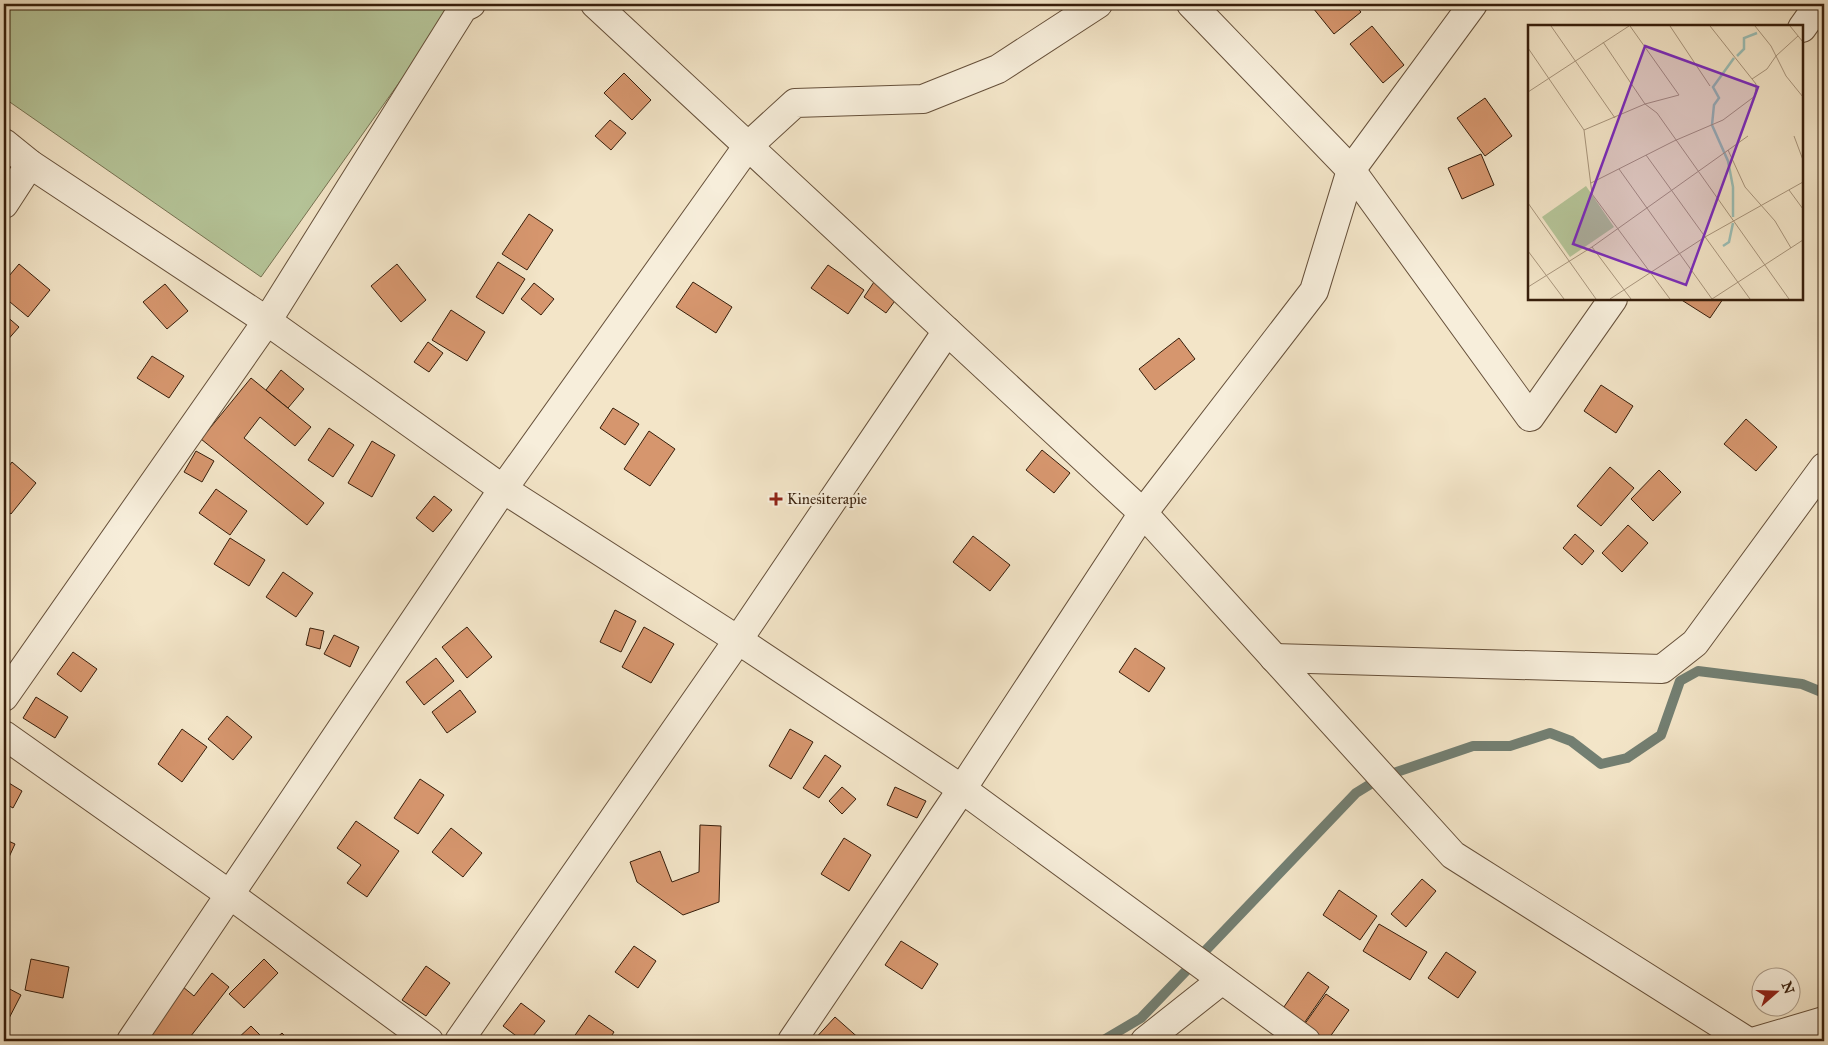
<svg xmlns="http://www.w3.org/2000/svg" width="1828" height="1045" font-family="'IM FELL Great Primer',serif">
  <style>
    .green { fill: #b6c69a; stroke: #767252 }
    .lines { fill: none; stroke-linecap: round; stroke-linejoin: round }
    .stream { stroke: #737f72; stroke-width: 10 }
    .building { fill: #d6966e; stroke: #371e0b }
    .minor-casing { stroke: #66503a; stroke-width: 30 }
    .minor { stroke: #f7eedb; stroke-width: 28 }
    .poi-dot { fill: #8f2418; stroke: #f7eedb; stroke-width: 2 }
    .labels { text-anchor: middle; stroke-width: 4.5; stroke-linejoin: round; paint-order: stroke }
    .poi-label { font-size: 15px; fill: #371e0b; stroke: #f7eedb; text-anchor: start }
    .inset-river { fill: none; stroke: #9bbfb7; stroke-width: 2.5 }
    .inset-road { fill: none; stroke: #a8957c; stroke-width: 1 }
    .view { fill: #7b2cbf; fill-opacity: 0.15; stroke: #7b2cbf; stroke-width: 2.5 }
    .inset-edge { fill: none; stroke: #371e0b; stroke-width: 2.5 }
  </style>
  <rect width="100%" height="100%" fill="#f3e5c8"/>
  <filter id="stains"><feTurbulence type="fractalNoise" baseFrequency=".004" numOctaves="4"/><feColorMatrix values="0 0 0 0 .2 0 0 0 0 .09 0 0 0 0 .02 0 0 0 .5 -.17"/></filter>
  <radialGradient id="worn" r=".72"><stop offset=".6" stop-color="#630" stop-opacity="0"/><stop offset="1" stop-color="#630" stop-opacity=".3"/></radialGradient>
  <path class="green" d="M4,4h451l-194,273 -257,-179z"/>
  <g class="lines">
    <path class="stream" d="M1102,1041l39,-23 215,-225 26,-16 91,-31h37l40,-13 21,8 30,23 26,-6 34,-23 19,-54 18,-10 104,13 22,9"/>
  </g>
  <g class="building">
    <path d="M1318,4h36l7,8 -27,22 -21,-26z"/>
    <path d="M1372,26l32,39 -21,18 -33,-39z"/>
    <path d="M624,73l27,27 -19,20 -28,-27z"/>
    <path d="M1485,98l27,38 -27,20 -28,-38z"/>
    <path d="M610,120l16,13 -15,17 -16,-14z"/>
    <path d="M1481,154l13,31 -32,14 -14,-31z"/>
    <path d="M529,214l24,16 -26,40 -25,-16z"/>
    <path d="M498,262l27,17 -22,35 -27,-17z"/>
    <path d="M19,264l31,26 -22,27 -24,-20v-15z"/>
    <path d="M397,264l29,36 -25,22 -30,-36z"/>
    <path d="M828,265l36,25 -16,24 -37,-26z"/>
    <path d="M693,282l39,25 -16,26 -40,-26z"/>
    <path d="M874,282l23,16 -11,15 -22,-16z"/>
    <path d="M534,283l20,16 -13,16 -20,-16z"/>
    <path d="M165,284l23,27 -21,18 -24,-27z"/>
    <path d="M1680,299h43l-13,19z"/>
    <path d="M451,310l34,22 -18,29 -35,-21z"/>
    <path d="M4,314l15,13 -14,16 -1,-1z"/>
    <path d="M1179,338l16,21 -40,31 -16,-21z"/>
    <path d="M428,342l15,11 -14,19 -15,-10z"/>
    <path d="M152,356l32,20 -15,22 -32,-20z"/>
    <path d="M281,370l23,19 -16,19 -22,-18z"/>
    <path d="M251,378l60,49 -16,19 -35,-29 -16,21 80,65 -17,22 -106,-86z"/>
    <path d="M1601,385l32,21 -17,27 -32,-22z"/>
    <path d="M613,408l26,16 -14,21 -25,-17z"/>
    <path d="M1746,419l31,28 -21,24 -32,-27z"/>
    <path d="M329,428l25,17 -21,32 -25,-17z"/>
    <path d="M649,431l26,18 -25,37 -26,-17z"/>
    <path d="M372,441l23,14 -23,42 -24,-14z"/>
    <path d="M1042,450l28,23 -16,20 -28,-23z"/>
    <path d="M196,451l18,10 -12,21 -18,-10z"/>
    <path d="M12,462l24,21 -25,31 -7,-6v-35z"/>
    <path d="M1610,467l24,21 -33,38 -24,-20z"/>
    <path d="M1659,470l22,22 -28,29 -22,-22z"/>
    <path d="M216,489l31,22 -17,24 -31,-22z"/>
    <path d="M434,496l18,14 -19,22 -17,-14z"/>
    <path d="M1628,525l20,18 -26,29 -20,-19z"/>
    <path d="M1575,534l19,17 -12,14 -19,-17z"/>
    <path d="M973,536l37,29 -20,26 -37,-29z"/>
    <path d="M230,538l35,22 -16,26 -35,-22z"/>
    <path d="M283,572l30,21 -17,24 -30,-20z"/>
    <path d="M615,610l21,11 -15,31 -21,-10z"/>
    <path d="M467,627l25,30 -25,21 -25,-31z"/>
    <path d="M644,627l30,17 -23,39 -29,-16z"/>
    <path d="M310,628l14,3 -4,18 -14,-4z"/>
    <path d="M334,635l25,12 -9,20 -26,-13z"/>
    <path d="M1135,648l30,20 -16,24 -30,-20z"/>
    <path d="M73,652l24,17 -16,23 -24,-18z"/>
    <path d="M436,658l18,23 -30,24 -18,-23z"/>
    <path d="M460,690l16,22 -29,21 -15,-21z"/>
    <path d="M36,697l32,20 -13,21 -32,-20z"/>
    <path d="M227,716l25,21 -19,23 -25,-21z"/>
    <path d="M182,729l25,18 -25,35 -24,-18z"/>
    <path d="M790,729l23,13 -22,37 -22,-13z"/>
    <path d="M825,755l16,11 -22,32 -16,-10z"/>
    <path d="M420,779l24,16 -26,39 -24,-16z"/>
    <path d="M4,780l18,11 -9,17 -9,-5z"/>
    <path d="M842,787l14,12 -14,15 -13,-13z"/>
    <path d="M895,787l31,14 -9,17 -30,-13z"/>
    <path d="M356,821l43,30 -32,46 -20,-14 14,-18 -24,-17z"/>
    <path d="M700,825l21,1 -2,76 -36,13 -46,-33 -7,-20 30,-11 12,31 27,-10z"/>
    <path d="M451,828l31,25 -19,24 -31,-25z"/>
    <path d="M844,838l27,17 -22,36 -28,-17z"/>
    <path d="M4,839l11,5 -11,24z"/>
    <path d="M1422,879l14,12 -30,36 -15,-13z"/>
    <path d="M1339,890l38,26 -17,24 -37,-25z"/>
    <path d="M1379,924l48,28 -17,28 -47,-29z"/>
    <path d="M901,941l37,23 -16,25 -37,-24z"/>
    <path d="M634,946l22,15 -18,27 -23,-16z"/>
    <path d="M1446,952l30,20 -18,26 -30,-20z"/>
    <path d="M31,959l38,8 -6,31 -38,-8z"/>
    <path d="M264,959l14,14 -34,35 -15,-14z"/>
    <path d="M426,966l24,17 -24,33 -24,-16z"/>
    <path d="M1308,972l21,15 -31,45 -21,-15z"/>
    <path d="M212,973l17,14 -42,54h-47l43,-54 11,9z"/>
    <path d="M4,986l17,9 -17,33z"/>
    <path d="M1326,994l23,16 -22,31h-15l-13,-9z"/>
    <path d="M521,1003l24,18 -16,20h-6l-20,-15z"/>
    <path d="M589,1015l25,17 -6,9h-37z"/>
    <path d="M835,1017l27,24h-49z"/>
    <path d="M251,1026l15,15h-31z"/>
    <path d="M282,1033l8,8h-17z"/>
  </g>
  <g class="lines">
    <g class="minor-casing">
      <g id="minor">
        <path d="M595,4l548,509 310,342 294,186"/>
        <path d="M1191,4l160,166 179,247 83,-118"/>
        <path d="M1802,28l17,-24"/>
        <path d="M4,143l26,21 237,157 236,168 235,151 224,149 344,252"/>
        <path d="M4,204l26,-40"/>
        <path d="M1274,658l388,11 33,-26 129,-176"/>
        <path d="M4,697l263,-376 196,-313 8,-4"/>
        <path d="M4,735l225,159 200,147"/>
        <path d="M131,1041l372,-552 244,-342 48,-44 128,-4 75,-30 100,-65"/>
        <path d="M459,1041l279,-401 209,-309"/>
        <path d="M792,1041l170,-252 181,-276 171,-222 37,-121 122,-166"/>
        <path d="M1145,1041l77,-61"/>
        <path d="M1756,1041l68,-20"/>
      </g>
    </g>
    <use href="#minor" class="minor"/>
  </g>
  <path class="poi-dot" d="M773.5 491.5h5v5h5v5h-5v5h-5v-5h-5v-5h5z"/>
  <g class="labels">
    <g class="poi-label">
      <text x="787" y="504">Kinesiterapie</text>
    </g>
  </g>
  <g transform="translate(1528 25)">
    <rect width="275" height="275" fill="#f3e5c8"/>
    <path d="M58,161l28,41 -44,30 -28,-40z" fill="#b6c69a"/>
    <path class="inset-river" d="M209,31l7,-7v-11l13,-5M205,192v-30l-5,-26 -16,-36 2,-20 5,-7 -6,-11 21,-29M195,221l6,-4 4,-19"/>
    <path class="inset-road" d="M23,1l64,92M142,1l40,60M227,1l16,20 15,30 17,21M262,1l13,16M75,17l42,62 12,9 132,186M0,23l56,82 8,64 78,105M224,54l15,-10 9,-13 22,-20M0,67l101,-66M56,105l61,-26 34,-9 -49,-69M266,111l9,24M200,125l17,37 30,34 16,27M118,130l104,144M91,144l93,130M63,158l83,-42 49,-21 32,-24 1,-12 -46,-58M261,165l14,19M0,178l68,96M64,222l39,52M0,226l36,48M0,262l64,-40 156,-111M82,274l95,-62 98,-55M184,274l91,-59"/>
    <path class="view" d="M117,21l113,41 -72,198 -113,-41z"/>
    <rect width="275" height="275" class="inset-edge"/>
  </g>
  <rect width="1828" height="1045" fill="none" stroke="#f3e5c8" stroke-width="20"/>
  <rect x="5" y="5" width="1818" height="1035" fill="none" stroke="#371e0b" stroke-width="2.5"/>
  <rect x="10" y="10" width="1808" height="1025" fill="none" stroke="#371e0b"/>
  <g transform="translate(1776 992) rotate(70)"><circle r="24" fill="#f7eedb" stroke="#aa9b88"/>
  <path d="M0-4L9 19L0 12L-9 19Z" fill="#8f2418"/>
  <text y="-8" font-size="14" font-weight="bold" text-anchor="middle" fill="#371e0b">N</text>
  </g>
  <rect width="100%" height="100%" filter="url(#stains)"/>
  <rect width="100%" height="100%" fill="url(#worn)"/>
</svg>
